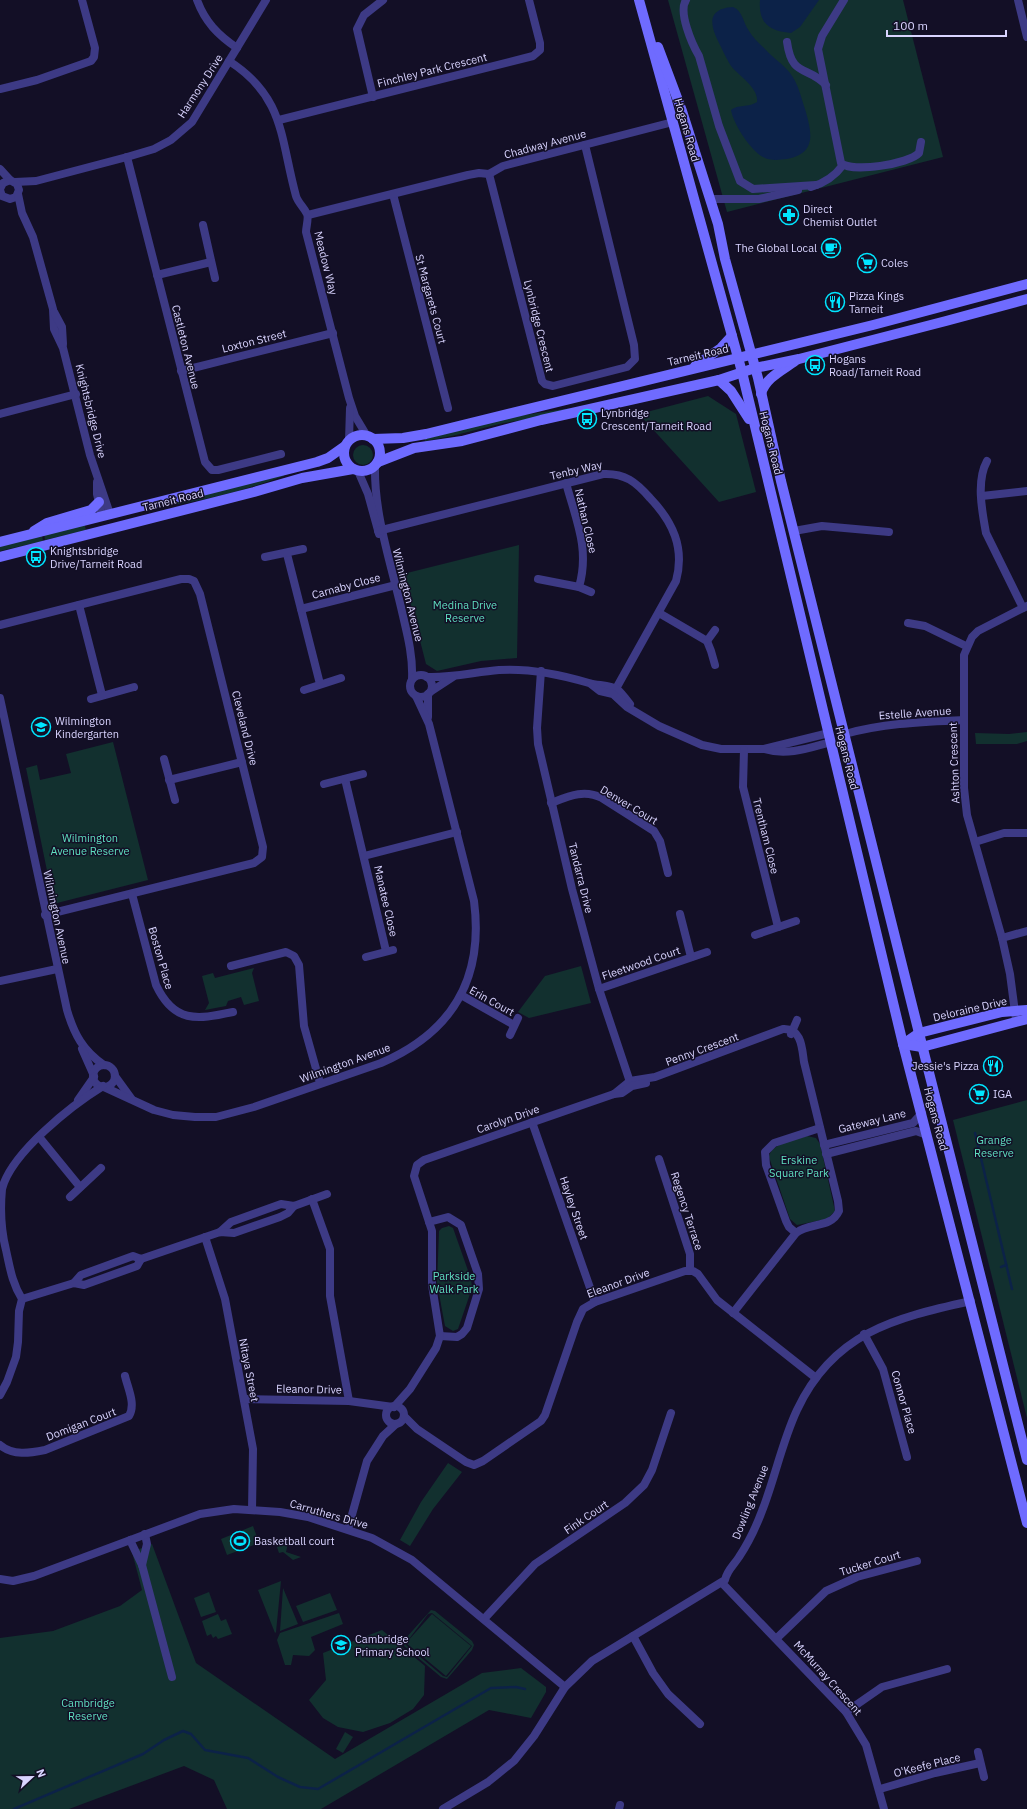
<svg xmlns="http://www.w3.org/2000/svg" width="1027" height="1809" font-family="'IBM Plex Sans',sans-serif">
  <style>
    .green { fill: #12302f; fill-rule: evenodd }
    .water { fill: #0c2248 }
    .lines { fill: none; stroke-linecap: round; stroke-linejoin: round }
    .stream { stroke: #0c2248; stroke-width: 2.5 }
    .street { stroke: #3d3a85; stroke-width: 8 }
    .secondary { stroke: #6f6bff; stroke-width: 10 }
    .labels { text-anchor: middle; stroke-width: 3; stroke-linejoin: round; paint-order: stroke }
    .street-label { font-size: 11px; fill: #d9d4ff; stroke: #130f26 }
    .poi-label { font-size: 11px; fill: #d9d4ff; stroke: #130f26; text-anchor: start }
    .park-label { font-size: 11px; fill: #5fe0c0; stroke: #130f26 }
  </style>
  <rect width="100%" height="100%" fill="#130f26"/>
  <g class="green">
    <path d="M668,0h235l40,157 -216,55z"/>
    <path d="M708,396l28,18 20,78 -37,10 -80,-88z"/>
    <path d="M571,408c-22,9 -44,11 -67,15 -26,6 -52,14 -79,18v-2l86,-22z"/>
    <circle cx="363" cy="455" r="10"/>
    <path d="M284,473v3c-38,14 -77,24 -118,30v-4z"/>
    <path d="M84,523l2,7 -41,10 -1,-6z"/>
    <path d="M42,535l1,6 -43,10v-6z"/>
    <path d="M519,545l-2,113 -36,3 -44,10 -11,-7 -23,-90z"/>
    <path d="M1027,732v9l-10,3h-41l-1,-11 34,1z"/>
    <path d="M113,742l35,138 -91,23 -4,-3 -27,-132 11,-3 3,15 31,-7 -5,-19z"/>
    <path d="M581,966l10,37 -62,15 -11,-6 27,-36z"/>
    <path d="M254,968l-2,5 7,28 -15,4 -3,-8 -13,4 -2,5 -21,4 4,-7 -7,-27 11,-3 2,5z"/>
    <path d="M1027,1100v318l-74,-298z"/>
    <path d="M807,1136l9,2 4,6 15,67 -8,8 -30,6 -7,-6 -21,-62c2,-14 27,-17 38,-21z"/>
    <path d="M449,1226l4,2 18,51 1,9 -14,41 -5,2 -8,-5 -8,-43 2,-52 3,-3z"/>
    <path d="M448,1463l14,9 -29,37 -23,37 -10,-6 21,-38z"/>
    <path d="M253,1526l6,17 -32,12 -6,-16z"/>
    <path d="M288,1543l-2,9 15,5 -8,3 -10,-8 -4,1 -2,-6z"/>
    <path d="M152,1544l44,119 139,96 147,-86 39,-5 25,19v5l-15,26 -42,-8 -168,99h-94l-13,-29 -30,-14 -115,43h-69v-171l53,-7 67,-25 22,-16 -10,-38z"/>
    <path d="M281,1581l-5,51 -1,1 -17,-43z"/>
    <path d="M283,1588l15,36 -18,7z"/>
    <path d="M209,1592l7,20 -15,5 -7,-19z"/>
    <path d="M330,1593l7,17 -34,12 -7,-16z"/>
    <path d="M431,1610l4,1 37,30 2,4 -2,5 -25,29 -6,-2 -37,-31 1,-7zM432,1613l40,33 -25,31 -4,-1 -37,-31v-2l40,33 25,-30 -39,-32 -26,29 22,-29z"/>
    <path d="M339,1613l4,11 -32,13 4,13 -6,6 -16,-1 -2,10h-6l-8,-25 3,-7z"/>
    <path d="M218,1614l3,7 5,-2 6,15 -14,5 -2,-3 -3,2 -2,-4 -4,2 -5,-15z"/>
    <path d="M382,1630l43,36 -1,29 -11,14 -23,14 -27,9 -25,-5 -15,-9 -14,-18 17,-20 -3,-27z"/>
    <path d="M345,1732l8,5 -10,16 -7,-4z"/>
  </g>
  <g class="water">
    <path d="M760,0h59l-19,27 -9,6c-22,-2 -33,-10 -31,-33z"/>
    <path d="M733,7c10,4 10,16 16,24 4,7 11,13 16,18 8,9 18,15 25,24 8,10 11,24 15,36 7,24 12,44 -18,50 -8,1 -17,2 -24,-2 -13,-7 -30,-34 -32,-47 7,-6 17,-2 26,-8 2,-14 -18,-26 -26,-36 -4,-6 -7,-13 -10,-19 -10,-19 -17,-38 12,-40z"/>
  </g>
  <g class="lines">
    <g class="stream">
      <path d="M975,1133l37,156"/>
      <path d="M1001,1267l5,-2"/>
      <path d="M14,1809l129,-55 21,-14 19,-9 8,3 14,16 43,8 30,19 22,10 18,2 173,-101 25,-1 9,2"/>
    </g>
    <g class="street">
      <path d="M197,0c8,22 21,35 40,48"/>
      <path d="M686,0c-8,12 6,44 13,56l20,70 21,55 13,8 63,-4"/>
      <path d="M844,0l-22,36 -4,13 23,114c11,10 68,1 78,-10l2,-11"/>
      <path d="M1018,0l9,37"/>
      <path d="M787,42c5,36 20,23 39,43"/>
      <path d="M229,61c56,36 51,77 67,135 2,7 8,11 11,18 2,4 -1,13 -1,18l43,166 6,18 12,20"/>
      <path d="M0,89l37,-9 54,-19 3,-4 1,-9 -13,-48"/>
      <path d="M373,97l-16,-68 7,-14 19,-15"/>
      <path d="M279,120l254,-64 7,-6v-7l-11,-43"/>
      <path d="M127,157l78,305 7,8h6l63,-16"/>
      <path d="M0,169l10,11"/>
      <path d="M489,174l53,207 3,3 8,2 74,-19 8,-8 -1,-14 -49,-200"/>
      <path d="M15,182l21,-1 91,-24 27,-8 17,-9 21,-18 74,-122"/>
      <path d="M811,187c14,-4 24,-11 32,-22"/>
      <path d="M0,189l3,-6 7,-3 7,4 2,6 -3,7 -6,2 -8,-3 -2,-6"/>
      <path d="M18,194l4,19 11,24 20,72 1,20 9,19 27,107 20,59"/>
      <path d="M393,194l55,214"/>
      <path d="M710,199h49l39,-9"/>
      <path d="M308,215l160,-40 11,-2 10,1 14,-8 170,-44"/>
      <path d="M203,225l12,53"/>
      <path d="M157,275l54,-13"/>
      <path d="M54,312l8,15 1,17"/>
      <path d="M181,371l152,-38"/>
      <path d="M0,414l76,-20"/>
      <path d="M349,440l1,-32"/>
      <path d="M987,461c-11,20 -5,50 -1,72l37,75"/>
      <path d="M375,466c-1,51 17,100 28,150 5,21 10,41 9,63"/>
      <path d="M358,471l10,23 11,40"/>
      <path d="M97,482v12l5,22"/>
      <path d="M566,483c10,37 24,66 13,104"/>
      <path d="M982,496l45,-5"/>
      <path d="M378,531l225,-57c22,-1 33,8 47,24 23,24 35,50 26,83l-63,113"/>
      <path d="M794,531l28,-5 67,6"/>
      <path d="M287,554l33,130"/>
      <path d="M265,557l38,-8"/>
      <path d="M538,579l41,8 12,5"/>
      <path d="M79,605l23,90"/>
      <path d="M301,609l95,-24"/>
      <path d="M659,613l48,28 4,10 4,14"/>
      <path d="M908,623l17,3 41,20"/>
      <path d="M0,625l181,-46h8l5,2 6,13 63,253 -1,10 -8,6 -209,52"/>
      <path d="M707,641l8,-11"/>
      <path d="M541,671l-4,57 1,16 34,145 27,100 32,96"/>
      <circle cx="421" cy="686" r="11"/>
      <path d="M427,677c24,1 48,-5 72,-7 31,-2 60,4 90,13 9,3 21,1 29,7 5,4 8,10 12,14"/>
      <path d="M591,684l9,7 13,3 14,13 32,19 43,19 19,4h43l65,-16"/>
      <path d="M304,690l37,-12"/>
      <path d="M430,692l23,-15"/>
      <path d="M0,698l67,312c7,24 16,41 37,55"/>
      <path d="M91,699l43,-12"/>
      <path d="M428,717v-23"/>
      <path d="M845,734c40,-11 78,-12 119,-14"/>
      <path d="M764,749c23,7 45,-1 67,-7"/>
      <path d="M744,750l-1,37 35,140"/>
      <path d="M164,759l11,41"/>
      <path d="M345,779l41,172"/>
      <path d="M169,780l73,-18"/>
      <path d="M324,784l39,-10"/>
      <path d="M551,803c18,-7 33,-14 51,-5l52,33 6,10 8,32"/>
      <path d="M975,842l29,-9h23"/>
      <path d="M364,856l93,-24"/>
      <path d="M132,894l24,91c18,38 40,35 77,27"/>
      <path d="M680,914l11,43"/>
      <path d="M755,935l41,-14"/>
      <path d="M1002,938l25,-7"/>
      <path d="M366,957l27,-7"/>
      <path d="M231,966l55,-14 8,4 5,9 5,61 16,57"/>
      <path d="M0,981l57,-12"/>
      <path d="M599,989l108,-37"/>
      <path d="M461,995l53,30"/>
      <path d="M1016,1020l-6,-46 -8,-36 -35,-123 -3,-27v-133l8,-18 6,-6 49,-25"/>
      <path d="M791,1034l6,-14"/>
      <path d="M510,1035l8,-17"/>
      <path d="M82,1049l12,27"/>
      <circle cx="104" cy="1076" r="11"/>
      <path d="M115,1076l16,22"/>
      <path d="M104,1087l50,23 19,5 22,2h21l38,-10 127,-44c72,-31 103,-85 93,-162l-45,-177 -13,-28"/>
      <path d="M614,1094l16,-13 25,-4 128,-48c19,-1 19,20 21,33l34,139 1,10c-8,18 -30,11 -43,22l-63,80"/>
      <path d="M78,1100l16,-23"/>
      <path d="M532,1122l63,180"/>
      <path d="M40,1138l40,49"/>
      <path d="M824,1145l89,-22 9,-10"/>
      <path d="M826,1154l86,-22 4,-1 11,4"/>
      <path d="M659,1159l31,95v16"/>
      <path d="M70,1197l31,-29"/>
      <path d="M312,1199l18,50v47l19,105"/>
      <path d="M429,1222l19,-5 13,8 17,49 1,15 -12,39 -5,6 -5,3 -17,-1"/>
      <path d="M220,1232l11,-10 50,-18 13,2 33,-12"/>
      <path d="M796,1233l-7,-6 -3,-6 -20,-56 -1,-13 9,-9 46,-15"/>
      <path d="M205,1237l20,62 28,150 -1,61"/>
      <path d="M74,1283l7,-8 52,-19 8,3 79,-27 14,1 46,-16 8,-4 6,-7"/>
      <path d="M22,1299l52,-16 10,2 53,-19 4,-7"/>
      <path d="M864,1334l19,35 24,88"/>
      <path d="M0,1395l7,-13 9,-25 2,-15 1,-31 3,-12c-10,-16 -12,-31 -16,-49 -5,-20 -6,-40 -4,-61 9,-36 70,-84 101,-103"/>
      <path d="M244,1399l105,2 44,6"/>
      <circle cx="395" cy="1415" r="9"/>
      <path d="M394,1407l16,-18 26,-41 4,-12 -8,-51v-54l-18,-55 3,-11 7,-5 190,-66 8,-1 10,-7 14,-3"/>
      <path d="M404,1416l13,13 49,33 8,3 9,-4 58,-40 4,-6 32,-93 6,-13 12,-7 90,-31h8l5,3 19,26 99,78"/>
      <path d="M0,1445c13,11 30,8 45,5l84,-34c7,-12 -1,-27 -4,-40"/>
      <path d="M348,1529l19,-68 16,-25 13,-12"/>
      <path d="M130,1540l12,25 30,112"/>
      <path d="M142,1565l5,-21 -2,-10"/>
      <path d="M0,1579l13,2 21,-5 166,-62 34,-5 46,3 28,5 64,21 40,22 153,127"/>
      <path d="M722,1583l124,129 20,33 18,64"/>
      <path d="M484,1619l51,-55 90,-61 19,-18 8,-15 19,-57"/>
      <path d="M633,1636l20,37 15,21 32,30"/>
      <path d="M777,1638l49,-47 31,-14 60,-16"/>
      <path d="M846,1712l36,-25 65,-18"/>
      <path d="M978,1752l6,25"/>
      <path d="M880,1789l55,-16 45,-10"/>
      <path d="M443,1809l45,-27 26,-21 20,-25 31,-49 27,-26 133,-81c2,-10 9,-15 14,-23 10,-15 17,-30 23,-46 13,-33 20,-69 35,-101 36,-77 97,-92 174,-109"/>
      <path d="M619,1809l1,-4"/>
    </g>
    <g class="secondary">
      <path d="M639,0l103,372 161,672 124,479"/>
      <path d="M658,47l24,64 36,113 7,35 33,119 23,103 138,552 108,427"/>
      <path d="M695,366l26,-18 11,-12"/>
      <path d="M719,380l12,11 18,28"/>
      <path d="M761,394c4,-16 22,-24 34,-33"/>
      <circle cx="362" cy="453" r="18"/>
      <path d="M373,439l30,-1 23,-4 447,-109 154,-41"/>
      <path d="M378,462l36,-14 48,-7 79,-21 178,-40 36,-12 44,-9 147,-38 81,-22"/>
      <path d="M34,531l13,-8 44,-13 8,-8"/>
      <path d="M0,542l317,-80 11,-4 17,-12"/>
      <path d="M0,557l254,-65 48,-14 51,-9"/>
      <path d="M903,1044l16,-11 83,-21 25,-2"/>
      <path d="M903,1044l19,3 105,-28"/>
    </g>
  </g>
  <defs>
    <g id="pharmacy-ring" transform="scale(1)"><circle r="9.5" fill="#130f26" stroke="#00e5ff" stroke-width="1.5"/><path d="M-2-6h4v4h4v4h-4v4h-4v-4h-4v-4h4Z" fill="#00e5ff"/></g>
    <g id="cafe-ring" transform="scale(1)"><circle r="9.5" fill="#130f26" stroke="#00e5ff" stroke-width="1.5"/><path d="M-5.5-4.5H6V0H3Q3 3.5 0 3.5H-2.5Q-5.5 3.5-5.5 0ZM3-3.2v2h1.7v-2ZM-6 4.5H4V6H-6Z" fill="#00e5ff"/></g>
    <g id="supermarket-ring" transform="scale(1)"><circle r="9.5" fill="#130f26" stroke="#00e5ff" stroke-width="1.5"/><path d="M-6-5.5h2.5l.6 2H6L4.5 2H-2.5L-4.4-4H-6ZM-1.5 3.2a1.3 1.3 0 1 0 .1 0ZM3 3.2a1.3 1.3 0 1 0 .1 0Z" fill="#00e5ff"/></g>
    <g id="restaurant-ring" transform="scale(1)"><circle r="9.5" fill="#130f26" stroke="#00e5ff" stroke-width="1.5"/><path d="M-5-6h1v4h1v-4h1v4h1v-4h1v5L-1.5 .5V6h-2V.5L-5-1ZM5-6V6H3V1.5H1.5Q1.5-4 5-6Z" fill="#00e5ff"/></g>
    <g id="bus-ring" transform="scale(1)"><circle r="9.5" fill="#130f26" stroke="#00e5ff" stroke-width="1.5"/><path d="M-5-6H5V4H4V6H2V4H-2V6H-4V4H-5ZM-3.5-4V0h7V-4ZM-3.5 1.2v1.5H-2V1.2ZM2 1.2v1.5H3.5V1.2Z" fill="#00e5ff"/></g>
    <g id="school-ring" transform="scale(1)"><circle r="9.5" fill="#130f26" stroke="#00e5ff" stroke-width="1.5"/><path d="M0-5L7-2L0 1L-7-2ZM-4 1L0 2.5L4 1V4Q0 6-4 4Z" fill="#00e5ff"/></g>
    <g id="stadium-ring" transform="scale(1)"><circle r="9.5" fill="#130f26" stroke="#00e5ff" stroke-width="1.5"/><path d="M0-5a6.5 5 0 1 0 0 10a6.5 5 0 1 0 0-10ZM-3.5-1.8h7v3.6h-7Z" fill="#00e5ff"/></g>
  </defs>
  <g fill-rule="evenodd">
    <use href="#pharmacy-ring" x="789" y="215"/>
    <use href="#cafe-ring" x="831" y="248"/>
    <use href="#supermarket-ring" x="867" y="263"/>
    <use href="#restaurant-ring" x="835" y="302"/>
    <use href="#bus-ring" x="815" y="365"/>
    <use href="#bus-ring" x="587" y="419"/>
    <use href="#bus-ring" x="36" y="557"/>
    <use href="#school-ring" x="41" y="727"/>
    <use href="#restaurant-ring" x="993" y="1066"/>
    <use href="#supermarket-ring" x="979" y="1094"/>
    <use href="#stadium-ring" x="240" y="1541"/>
    <use href="#school-ring" x="341" y="1645"/>
  </g>
  <g class="labels">
    <g class="street-label">
      <text transform="translate(432 70) rotate(-14)" y="4">Finchley Park Crescent</text>
      <text transform="translate(200 86) rotate(-57)" y="4">Harmony Drive</text>
      <text transform="translate(687 130) rotate(74)" y="4">Hogans Road</text>
      <text transform="translate(545 144) rotate(-15)" y="4">Chadway Avenue</text>
      <text transform="translate(326 263) rotate(76)" y="4">Meadow Way</text>
      <text transform="translate(431 299) rotate(75)" y="4">St Margarets Court</text>
      <text transform="translate(539 326) rotate(76)" y="4">Lynbridge Crescent</text>
      <text transform="translate(254 341) rotate(-14)" y="4">Loxton Street</text>
      <text transform="translate(186 347) rotate(76)" y="4">Castleton Avenue</text>
      <text transform="translate(698 355) rotate(-13)" y="4">Tarneit Road</text>
      <text transform="translate(91 411) rotate(76)" y="4">Knightsbridge Drive</text>
      <text transform="translate(771 443) rotate(76)" y="4">Hogans Road</text>
      <text transform="translate(576 470) rotate(-13)" y="4">Tenby Way</text>
      <text transform="translate(173 500) rotate(-14)" y="4">Tarneit Road</text>
      <text transform="translate(586 521) rotate(77)" y="4">Nathan Close</text>
      <text transform="translate(346 586) rotate(-15)" y="4">Carnaby Close</text>
      <text transform="translate(408 595) rotate(76)" y="4">Wilmington Avenue</text>
      <text transform="translate(915 713) rotate(-4)" y="4">Estelle Avenue</text>
      <text transform="translate(245 728) rotate(76)" y="4">Cleveland Drive</text>
      <text transform="translate(847 758) rotate(76)" y="4">Hogans Road</text>
      <text transform="translate(954 763) rotate(-92)" y="4">Ashton Crescent</text>
      <text transform="translate(629 805) rotate(31)" y="4">Denver Court</text>
      <text transform="translate(766 836) rotate(76)" y="4">Trentham Close</text>
      <text transform="translate(581 878) rotate(76)" y="4">Tandarra Drive</text>
      <text transform="translate(386 901) rotate(77)" y="4">Manatee Close</text>
      <text transform="translate(57 917) rotate(78)" y="4">Wilmington Avenue</text>
      <text transform="translate(161 958) rotate(74)" y="4">Boston Place</text>
      <text transform="translate(641 963) rotate(-19)" y="4">Fleetwood Court</text>
      <text transform="translate(492 1001) rotate(29)" y="4">Erin Court</text>
      <text transform="translate(970 1009) rotate(-13)" y="4">Deloraine Drive</text>
      <text transform="translate(702 1049) rotate(-20)" y="4">Penny Crescent</text>
      <text transform="translate(345 1063) rotate(-20)" y="4">Wilmington Avenue</text>
      <text transform="translate(508 1119) rotate(-19)" y="4">Carolyn Drive</text>
      <text transform="translate(936 1119) rotate(75)" y="4">Hogans Road</text>
      <text transform="translate(872 1121) rotate(-14)" y="4">Gateway Lane</text>
      <text transform="translate(574 1208) rotate(71)" y="4">Hayley Street</text>
      <text transform="translate(687 1211) rotate(72)" y="4">Regency Terrace</text>
      <text transform="translate(618 1283) rotate(-20)" y="4">Eleanor Drive</text>
      <text transform="translate(249 1370) rotate(79)" y="4">Nitaya Street</text>
      <text transform="translate(309 1389) rotate(1)" y="4">Eleanor Drive</text>
      <text transform="translate(904 1402) rotate(74)" y="4">Connor Place</text>
      <text transform="translate(81 1424) rotate(-21)" y="4">Domigan Court</text>
      <text transform="translate(750 1502) rotate(-68)" y="4">Dowling Avenue</text>
      <text transform="translate(329 1514) rotate(16)" y="4">Carruthers Drive</text>
      <text transform="translate(586 1517) rotate(-34)" y="4">Fink Court</text>
      <text transform="translate(870 1563) rotate(-17)" y="4">Tucker Court</text>
      <text transform="translate(828 1678) rotate(48)" y="4">McMurray Crescent</text>
      <text transform="translate(927 1765) rotate(-14)" y="4">O'Keefe Place</text>
    </g>
    <g class="poi-label">
      <text x="803" y="213">Direct<tspan x="803" dy="13">Chemist Outlet</tspan></text>
      <text x="817" y="252" text-anchor="end">The Global Local</text>
      <text x="881" y="267">Coles</text>
      <text x="849" y="300">Pizza Kings<tspan x="849" dy="13">Tarneit</tspan></text>
      <text x="829" y="363">Hogans<tspan x="829" dy="13">Road/Tarneit Road</tspan></text>
      <text x="601" y="417">Lynbridge<tspan x="601" dy="13">Crescent/Tarneit Road</tspan></text>
      <text x="50" y="555">Knightsbridge<tspan x="50" dy="13">Drive/Tarneit Road</tspan></text>
      <text x="55" y="725">Wilmington<tspan x="55" dy="13">Kindergarten</tspan></text>
      <text x="979" y="1070" text-anchor="end">Jessie's Pizza</text>
      <text x="993" y="1098">IGA</text>
      <text x="254" y="1545">Basketball court</text>
      <text x="355" y="1643">Cambridge<tspan x="355" dy="13">Primary School</tspan></text>
    </g>
    <g class="park-label">
      <text x="465" y="609">Medina Drive<tspan x="465" dy="13">Reserve</tspan></text>
      <text x="90" y="842">Wilmington<tspan x="90" dy="13">Avenue Reserve</tspan></text>
      <text x="994" y="1144">Grange<tspan x="994" dy="13">Reserve</tspan></text>
      <text x="799" y="1164">Erskine<tspan x="799" dy="13">Square Park</tspan></text>
      <text x="454" y="1280">Parkside<tspan x="454" dy="13">Walk Park</tspan></text>
      <text x="88" y="1707">Cambridge<tspan x="88" dy="13">Reserve</tspan></text>
    </g>
  </g>
  <g transform="translate(32 1777) rotate(68)" stroke="#130f26" stroke-width="3" paint-order="stroke">
  <path d="M0-3L7 15L0 10L-7 15Z" fill="#d9d4ff"/>
  <text y="-6" font-size="11" font-weight="bold" text-anchor="middle" fill="#d9d4ff">N</text>
  </g>
  <path d="M887 30v6h119v-6" fill="none" stroke="#d9d4ff" stroke-width="2"/>
  <text x="893" y="30" font-size="12" fill="#d9d4ff" stroke="#130f26" stroke-width="3" paint-order="stroke">100 m</text>
</svg>
